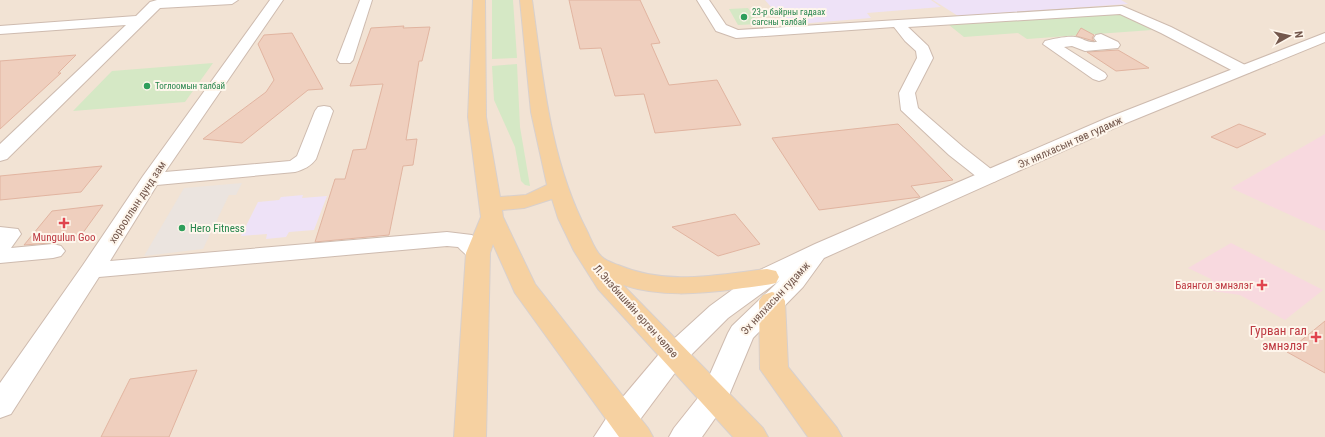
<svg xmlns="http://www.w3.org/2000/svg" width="1325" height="437" font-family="'Roboto Condensed',sans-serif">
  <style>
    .residential { fill: #f2e3d4 }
    .industrial { fill: #ebe4df }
    .education { fill: #eee2f7 }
    .medical { fill: #f8d9df }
    .green { fill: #d5e8c5 }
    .building { fill: #efcfbe; stroke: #e1b4a0 }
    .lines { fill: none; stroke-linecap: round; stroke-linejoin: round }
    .minor-casing { stroke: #cebbaf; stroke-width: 2 }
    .tertiary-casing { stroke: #cebbaf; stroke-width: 2 }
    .secondary-casing { stroke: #d1baad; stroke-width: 2 }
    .primary-casing { stroke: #d8d0cd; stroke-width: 2 }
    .minor { fill: #fff; fill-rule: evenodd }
    .tertiary { fill: #fff; fill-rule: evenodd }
    .secondary { fill: #fff; fill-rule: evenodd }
    .primary { fill: #f6d1a1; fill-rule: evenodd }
    .leisure-dot { fill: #2e9e5b; stroke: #fef6ec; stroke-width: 1.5 }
    .health-dot { fill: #e0444e; stroke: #fef6ec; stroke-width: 1.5 }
    .labels { text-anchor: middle; stroke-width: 4; stroke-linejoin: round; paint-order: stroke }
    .far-leisure-label { font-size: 9px; fill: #27864d; stroke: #fef6ec; text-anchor: start }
    .street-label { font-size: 11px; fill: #73574c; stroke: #fef6ec }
    .leisure-label { font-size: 11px; fill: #27864d; stroke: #fef6ec; text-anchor: start }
    .health-label { font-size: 11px; fill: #be3a42; stroke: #fef6ec }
    .near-health-label { font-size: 13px; fill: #be3a42; stroke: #fef6ec; text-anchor: end }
  </style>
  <rect width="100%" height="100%" fill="#fbf1e6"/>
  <rect class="residential" x="0" y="0" width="1325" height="437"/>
  <path class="industrial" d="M242,183l-6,12h-7l-26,54 -59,7 40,-68z"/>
  <g class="education">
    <path d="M765,0h166l10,7 -74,6 4,5 -85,7z"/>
    <path d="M933,0h188l7,4 -170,12z"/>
    <path d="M303,195l-1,3 25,-2 -13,34 -25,2 -3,5 -20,2 1,-5 -26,2 17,-34 21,-2 2,-3z"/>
  </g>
  <g class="medical">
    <path d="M1325,134v97l-94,-43z"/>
    <path d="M1231,243l92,47 -38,30 -45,-25 -27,-4 -2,-12 -23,-11z"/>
  </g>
  <g class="green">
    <path d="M492,0h21l4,58 -25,1z"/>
    <path d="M748,8l11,16 -21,1 -9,-16z"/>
    <path d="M1112,13l14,3 26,14 -125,9 -9,-6 -54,4 -15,-12z"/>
    <path d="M213,63l-28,39 -112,9 39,-40z"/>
    <path d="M517,64l3,63 10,59 -5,-1 -4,-4 -6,-34 -21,-47 -2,-34z"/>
  </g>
  <g class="building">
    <path d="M569,0h71l20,43 -9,1 18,41 48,-5 24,45 -86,8 -11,-39 -29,2 -14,-48 -21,1z"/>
    <path d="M404,26l-1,2 27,-1 -8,34h-3l-13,79 11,-1 -4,26 -10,1 -14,69 -74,7 20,-63h10l8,-29 13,-1 17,-65 -33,2 21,-58z"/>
    <path d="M1081,28l13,7 -2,3 2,3 -18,-5z"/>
    <path d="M292,33l31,56 -15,1 -66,53 -39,-4 63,-47 8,-12 -16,-36 6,-9z"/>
    <path d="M1118,50l31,18 -33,3 -29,-19z"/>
    <path d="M76,55l-18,18h3l-61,56v-68z"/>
    <path d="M898,124l55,56 -42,6 9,11 -101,13 -47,-72z"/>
    <path d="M1239,124l27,10 -29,14 -26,-11z"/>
    <path d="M102,166l-21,26 -81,8v-24z"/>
    <path d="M103,205l-26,36 -53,4 28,-34z"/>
    <path d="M735,214l25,30 -42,12 -46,-29z"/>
    <path d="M1325,321v52l-38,-21z"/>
    <path d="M197,370l-28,67h-68l29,-58z"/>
  </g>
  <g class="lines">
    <g class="minor-casing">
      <g id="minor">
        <path d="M157,0h81l-6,4 -72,4 -153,151 -7,2v-17l126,-119 -126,9v-8l136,-10 14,-14z"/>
        <path d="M270,0h13l-118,172 125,-11 7,-5 18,-45 3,-4 6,-1 6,1 3,4 -17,48c-5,7 -13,11 -21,13l-138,13 -47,76 337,-29 25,3 18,18 -4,5c-14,4 -19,-2 -28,-11l-11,-1 -348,31 -88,137 -11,4v-35l83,-118 60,-89z"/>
        <path d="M360,0h12l-19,60 -3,3h-10l-3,-3z"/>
        <path d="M697,0h12l17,25 12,5 384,-24 49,21 78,40 2,3 -2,3h-12l-76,-40 -41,-19 -212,13 20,19 5,12 -18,35 3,15 45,39 33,26 3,4 -3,4 -7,2 -7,-2 -33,-26 -48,-45 -2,-17 18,-35 -1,-7 -11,-10 -11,-14 -158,11 -20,-7z"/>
        <path d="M1101,34l17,8 2,3 -2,3 -33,3 -13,-5 -8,1 41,26 2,3 -2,3 -6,2 -6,-2 -50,-35 2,-3c9,-2 21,-5 30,-4 9,1 10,6 22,5l-3,-4 2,-3z"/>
        <path d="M0,227l18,2 3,5 -10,14 42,-4 8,2 4,5 -4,5 -8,2 -53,5z"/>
      </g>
    </g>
    <g class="tertiary-casing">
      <path id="tertiary" d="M1325,33v9l-206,84 -295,132 -21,29 -50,51 -28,67 -10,4 -10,-4 -5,-8 28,-64 4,-7 48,-46 -52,38 -43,43 -10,3 -10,-3 -4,-7 4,-7 45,-41 48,-35 57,-27 292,-126z"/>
    </g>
    <g class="secondary-casing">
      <g id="secondary">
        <path d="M675,344l10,3 4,7 -62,83h-33l17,-26 54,-64z"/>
        <path d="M715,385l10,4 5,8 -28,40h-33l5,-9 31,-39z"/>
      </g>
    </g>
    <g class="primary-casing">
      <g id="primary">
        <path d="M473,0h12l1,117 14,80 26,-2 21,-10 -16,-73 -11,-112h12c11,78 18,160 55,231 4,8 8,20 15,26 4,4 11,6 16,8 49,21 98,10 149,4l9,2 3,6 -3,6c-13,3 -27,4 -40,6 -38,5 -75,8 -113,-4l140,143 5,9h-35l-135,-148 -24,-38 -16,-33 -6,-19 -28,9 -22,2 1,7 32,67 113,144 5,9h-34l-104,-144 -22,-49 -3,9 -4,184h-32l12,-184 15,-36 -13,-100z"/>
        <path d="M772,292l9,3 4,6 3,66 49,61 5,9h-34l-48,-68 -1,-68 4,-6z"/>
      </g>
    </g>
    <use href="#minor" class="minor"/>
    <use href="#tertiary" class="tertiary"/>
    <use href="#secondary" class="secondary"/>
    <use href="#primary" class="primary"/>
  </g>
  <g class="leisure-dot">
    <circle cx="744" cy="17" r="4"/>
    <circle cx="147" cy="86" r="4"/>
    <circle cx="182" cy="228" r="4"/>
  </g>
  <g class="health-dot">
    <path d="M62 217h4v4h4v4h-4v4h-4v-4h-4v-4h4z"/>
    <path d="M1260 279h4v4h4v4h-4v4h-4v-4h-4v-4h4z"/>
    <path d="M1314 331h4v4h4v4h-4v4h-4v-4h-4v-4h4z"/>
  </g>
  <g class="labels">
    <g class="far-leisure-label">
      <text x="752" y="15">23-р байрны гадаах<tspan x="752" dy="10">сагсны талбай</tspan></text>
      <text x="155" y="89">Тоглоомын талбай</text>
    </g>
    <g class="street-label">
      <text transform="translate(1070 142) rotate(-24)" y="4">Эх нялхасын төв гудамж</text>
      <text transform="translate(137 202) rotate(-57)" y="4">хорооллын дунд зам</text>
      <text transform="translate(775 298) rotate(-47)" y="4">Эх нялхасын гудамж</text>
      <text transform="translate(636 311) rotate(48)" y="4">Л.Энэбишийн өргөн чөлөө</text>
    </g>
    <g class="leisure-label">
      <text x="190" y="232">Hero Fitness</text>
    </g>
    <g class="health-label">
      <text x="64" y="241">Mungulun Goo</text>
      <text x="1253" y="289" text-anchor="end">Баянгол эмнэлэг</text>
    </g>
    <g class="near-health-label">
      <text x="1307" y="335">Гурван гал<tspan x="1307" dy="15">эмнэлэг</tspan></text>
    </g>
  </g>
  <g transform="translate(1289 36) rotate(82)" stroke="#fef6ec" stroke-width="3" paint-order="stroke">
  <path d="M0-3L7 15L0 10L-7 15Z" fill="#73574c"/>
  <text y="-6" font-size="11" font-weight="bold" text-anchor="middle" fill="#73574c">N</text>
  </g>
</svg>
